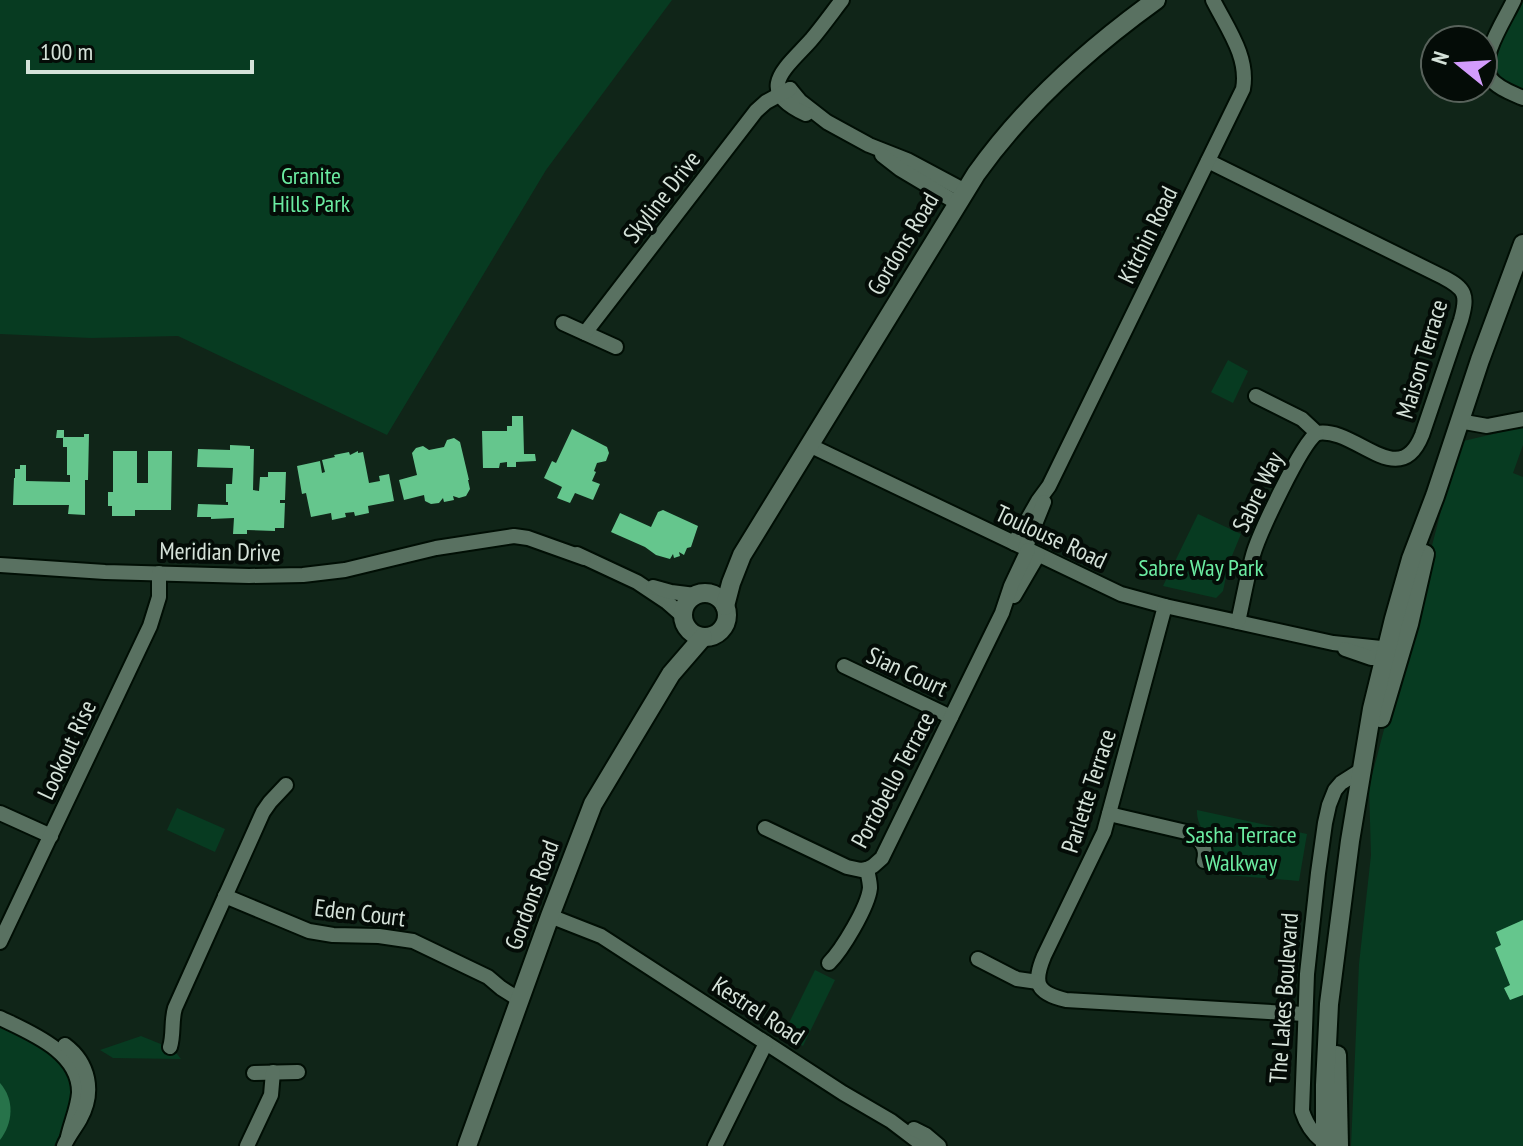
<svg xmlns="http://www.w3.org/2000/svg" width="1523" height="1146" font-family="'PT Sans Narrow',sans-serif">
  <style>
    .green { fill: #073b21 }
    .water { fill: #27734a }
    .building { fill: #65c68d }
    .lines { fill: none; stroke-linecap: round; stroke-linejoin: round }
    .street-casing { stroke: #000e04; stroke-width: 18 }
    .secondary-casing { stroke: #000e04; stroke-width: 22 }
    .street { stroke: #597161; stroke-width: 14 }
    .secondary { stroke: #597161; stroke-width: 18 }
    .labels { text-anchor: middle; stroke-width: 8; stroke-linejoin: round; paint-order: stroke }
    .park-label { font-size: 24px; fill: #6beca2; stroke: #040c07 }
    .street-label { font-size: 24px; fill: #d5e2d9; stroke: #040c07 }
  </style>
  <rect width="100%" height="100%" fill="#102518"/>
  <g class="green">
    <path d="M0,0h672l-126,170 -159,265 -209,-99 -87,2 -91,-4z"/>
    <path d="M1523,0v90c-19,-9 -31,-14 -26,-38z"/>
    <path d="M1228,360l20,11 -15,32 -22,-11z"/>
    <path d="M1523,427v18l-10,28 10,4v669h-172l8,-182 12,-109 -2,-68 90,-345z"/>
    <path d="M1198,514l43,20 -12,29 -6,28 -7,7 -53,-12z"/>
    <path d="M177,808l48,21 -10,23 -48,-22z"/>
    <path d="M1197,810l110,24 -8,47 -73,-6 -16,-5c11,-33 -14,-35 -13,-60z"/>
    <path d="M815,970l20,10 -32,66 -19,-13z"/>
    <path d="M0,1027c39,19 82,31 70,84 -3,12 -11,24 -16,35h-54z"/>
    <path d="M141,1036l32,13 8,10 -68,-1 -13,-8z"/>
  </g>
  <path class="water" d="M0,1083c15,17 13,40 0,57z"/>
  <g class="building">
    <path d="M512,416h11l1,38h11l1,7 -20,1v5h-9v-5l-7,1 -1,5h-16l-1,-37h25v-5h5z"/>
    <path d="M572,429l35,18 2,6 -3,8 -9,2 -3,8 2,1 -4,9 8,3 -7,16 -18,-7 -5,10 -13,-5 5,-11 -18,-9 8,-17 4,2z"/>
    <path d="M57,430h7v7h20v-3h5l-1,46h-3v35l-17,-1 1,-9h-56l1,-27h1v-9h5v-4h6v16l44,1v-7h-3v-28h-4v-9h-7z"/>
    <path d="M454,438l6,4 9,38h-1l2,9 -4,7 -7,2 -6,-2 1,4 -10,2 -1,-4 -4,5 -8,1 -6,-3 -1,-6 -20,5 -5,-20 18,-5 -5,-22 4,-5 7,-2 6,4 15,-3 3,-7z"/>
    <path d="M230,445l20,1v3h4l-1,41 6,1 1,-14h8v-5h18l-1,28h-5v3h5l-1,25h-9v3l-28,-1v4h-14l1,-16 -23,1v-2h-14l1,-13 30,1v-3h-2v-18h6l1,-16 -36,-1 1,-18 32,1z"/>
    <path d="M113,451h24v32h11v-32h24l-1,59h-36v6h-23v-10h-4v-14h5z"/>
    <path d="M358,451v2l5,-1 6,31 11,-2 -1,-5 10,-2 5,27 -26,5 1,7 -14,3 -1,-4 -9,1 1,4 -14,3 -1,-7 -20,4 -5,-24 -4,1 -5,-28 23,-5 2,12 3,-1 -3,-12 13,-3 -1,-2 15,-3 1,3z"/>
    <path d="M663,510l35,16 -7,21 -4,1 -3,7 -5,-3 1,4 -6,2 -1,-4 -3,5 -14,-4 -11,-8 -34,-15 9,-19 31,14 7,-15z"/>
    <path d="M1523,920v75l-13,5 -6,-12 6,-3 -15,-37 6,-3 -5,-13z"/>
  </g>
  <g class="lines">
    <g class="street-casing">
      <g id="street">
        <path d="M1514,0c-8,18 -37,60 -24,78 7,10 22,15 33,20"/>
        <path d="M1434,49h1"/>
        <path d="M790,89l10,12 27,21 42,23 38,15 58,31"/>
        <path d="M806,114c-53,-24 -20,-46 5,-74 11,-13 21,-27 31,-40"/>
        <path d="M882,155l18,14 57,34"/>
        <path d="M1208,161l235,116c23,12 25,18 18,43l-39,115c-23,58 -67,-9 -105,-2l-15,-14 -46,-23"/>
        <path d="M563,323l53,24"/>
        <path d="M585,333l171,-222 10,-9 24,-13"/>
        <path d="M1459,421l28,5 36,-7"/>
        <path d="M809,445l312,149 44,12 168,37 48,5 15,7"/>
        <path d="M1014,543l24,-42 11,-15 194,-397c6,-32 -16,-61 -30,-89"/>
        <path d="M1025,549l19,-47"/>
        <path d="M577,554l60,28 30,20 16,14"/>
        <path d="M0,565l105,7 144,4 54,-1 42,-5 91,-22 78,-12 14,2 56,20"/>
        <path d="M653,587l18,5 24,3"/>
        <path d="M1014,596l24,-41"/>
        <path d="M1165,606l-61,226 -60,124c-11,27 -8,37 22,44l238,14"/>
        <path d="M1238,622c5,-22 9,-45 15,-67 6,-21 48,-111 64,-122"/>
        <path d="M1345,649l26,9h23"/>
        <path d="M844,666l107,51"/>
        <path d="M0,813l51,23"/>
        <path d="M1109,814l77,18c13,6 22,14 18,29"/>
        <path d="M765,828l82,39 14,3 6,-1"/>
        <path d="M225,896l84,35 24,4 46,1 34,5 75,36 13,11 19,12"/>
        <path d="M550,916l51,20 242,157 48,28 33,25"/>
        <path d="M0,942l150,-316 9,-29v-24"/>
        <path d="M978,959l39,20 21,3"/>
        <path d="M829,963c13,-13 39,-56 41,-75 0,-6 -2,-13 -3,-19l6,-3 9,-8 120,-245 9,-27 17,-36"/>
        <path d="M0,1018c31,15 80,34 79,75 -1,15 -8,30 -11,44"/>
        <path d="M170,1047c4,-13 1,-26 5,-39l88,-196 7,-10 16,-17"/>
        <path d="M254,1073l44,-1"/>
        <path d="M914,1129l12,6 13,11"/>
        <path d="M64,1146c4,-10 11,-18 16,-27 15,-27 9,-56 -15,-74"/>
        <path d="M247,1146l24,-51 2,-23"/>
        <path d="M715,1146l51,-103"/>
        <path d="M1330,1146c-13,-7 -23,-20 -28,-35l5,-137 11,-101 7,-50 4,-18 6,-15 6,-7 22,-14"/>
      </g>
    </g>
    <g class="secondary-casing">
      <g id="secondary">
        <circle cx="705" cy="615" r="22"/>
        <path d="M725,606l6,-23 11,-28 234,-381c49,-69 112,-125 180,-174"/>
        <path d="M1381,718l28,-94 16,-70"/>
        <path d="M1337,1055l2,91"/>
        <path d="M467,1146l83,-230 43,-112 78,-130 32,-37"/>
        <path d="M1325,1146v-61l4,-81 21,-163 22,-132 22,-90 17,-60 24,-63 45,-136 43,-116"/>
      </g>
    </g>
    <use href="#street" class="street"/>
    <use href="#secondary" class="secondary"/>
  </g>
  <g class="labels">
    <g class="park-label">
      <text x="311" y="184">Granite<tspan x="311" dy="28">Hills Park</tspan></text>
      <text x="1201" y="576">Sabre Way Park</text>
      <text x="1241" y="843">Sasha Terrace<tspan x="1241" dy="28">Walkway</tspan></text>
    </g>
    <g class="street-label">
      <text transform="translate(662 197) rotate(-52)" y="8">Skyline Drive</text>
      <text transform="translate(1148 235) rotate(-64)" y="8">Kitchin Road</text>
      <text transform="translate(903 244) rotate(-59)" y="8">Gordons Road</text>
      <text transform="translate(1422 359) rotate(-73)" y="8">Maison Terrace</text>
      <text transform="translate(1258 492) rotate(-64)" y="8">Sabre Way</text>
      <text transform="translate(1051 537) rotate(25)" y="8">Toulouse Road</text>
      <text transform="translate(220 552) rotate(1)" y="8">Meridian Drive</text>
      <text transform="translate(907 672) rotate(25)" y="8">Sian Court</text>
      <text transform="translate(67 750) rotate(-65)" y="8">Lookout Rise</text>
      <text transform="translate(893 780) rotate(-62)" y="8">Portobello Terrace</text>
      <text transform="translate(1089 791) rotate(-72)" y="8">Parlette Terrace</text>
      <text transform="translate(532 895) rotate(-70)" y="8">Gordons Road</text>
      <text transform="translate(360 913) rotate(7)" y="8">Eden Court</text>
      <text transform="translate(1284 998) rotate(-86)" y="8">The Lakes Boulevard</text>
      <text transform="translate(758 1011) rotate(33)" y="8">Kestrel Road</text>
    </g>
  </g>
  <g transform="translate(1459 64) rotate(288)"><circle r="38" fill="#040c07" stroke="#58625b" stroke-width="2"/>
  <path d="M0-6L14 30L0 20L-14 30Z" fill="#d39cfc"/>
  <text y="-12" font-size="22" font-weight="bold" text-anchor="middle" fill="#d5e2d9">N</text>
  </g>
  <path d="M28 60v12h224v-12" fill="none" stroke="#d5e2d9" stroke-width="4"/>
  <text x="40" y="60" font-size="24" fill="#d5e2d9" stroke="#040c07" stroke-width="6" paint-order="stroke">100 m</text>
</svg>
